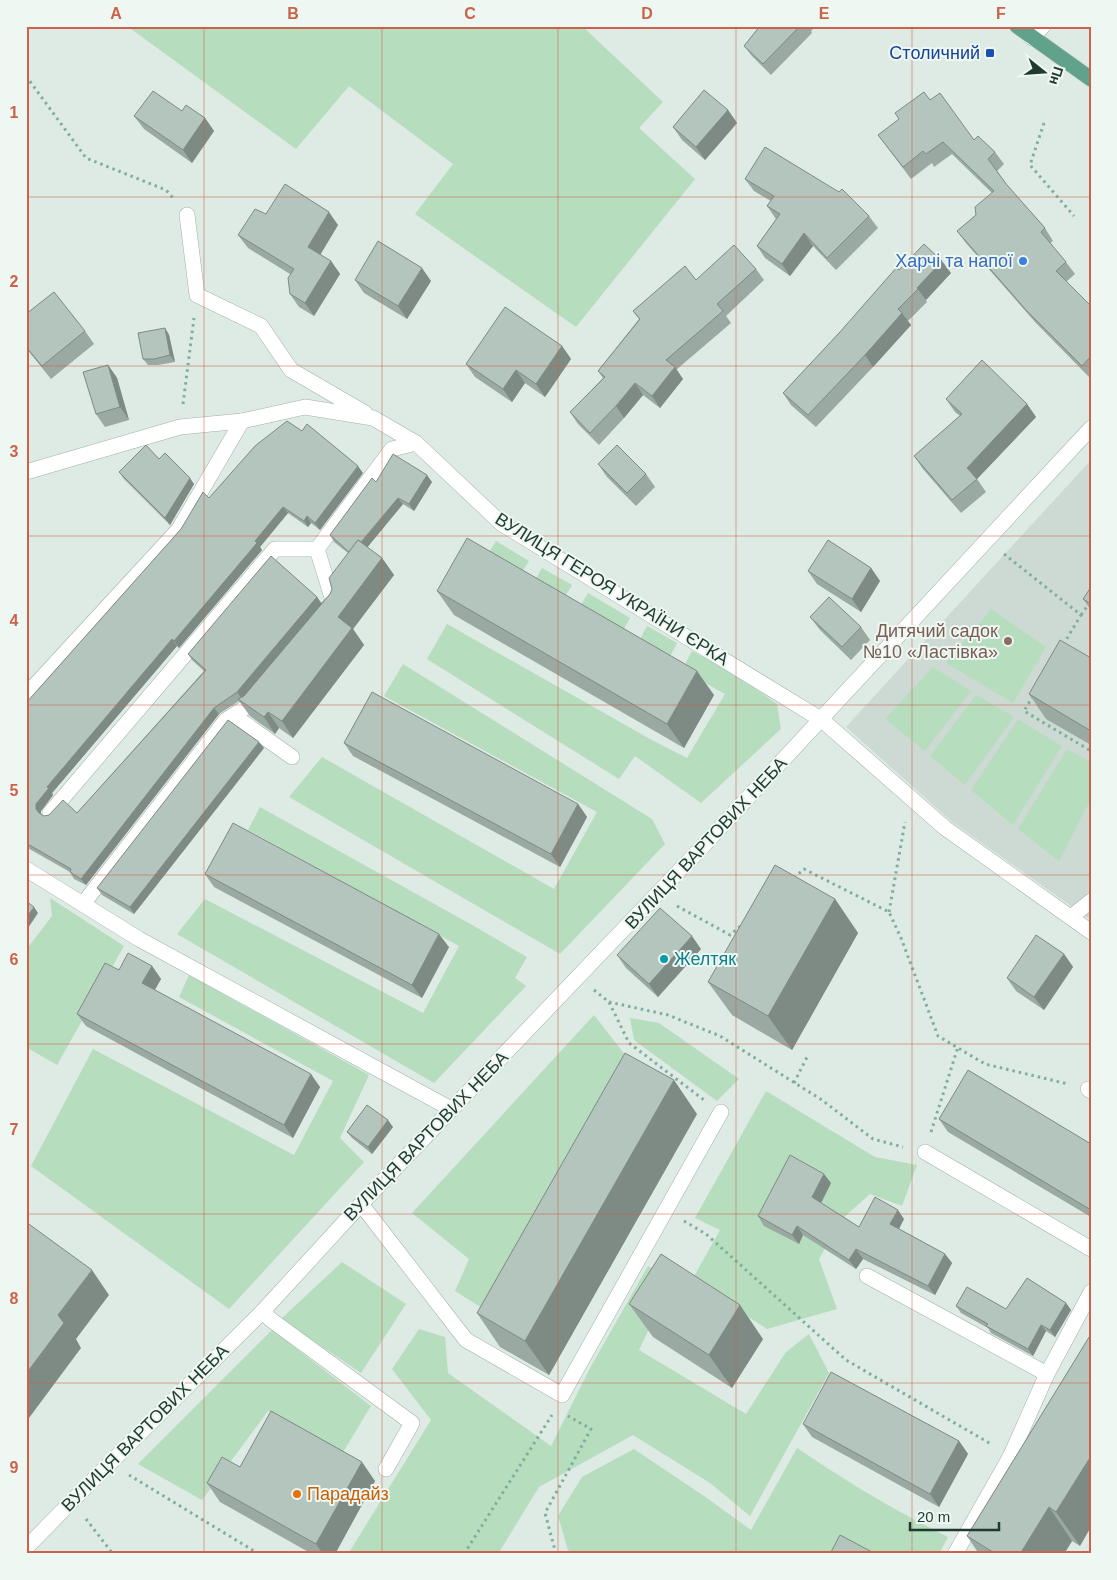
<svg xmlns="http://www.w3.org/2000/svg" width="1117" height="1580" font-family="Helvetica,sans-serif">
  <style>
    .built { fill: #cddad3 }
    .green { fill: #b6ddbe }
    .lines { fill: none; stroke-linecap: round; stroke-linejoin: round }
    .minor-casing { stroke: #a1b2ab; stroke-width: 16 }
    .major-casing { stroke: #bcc4c1; stroke-width: 16 }
    .path { stroke: #7eaf9c; stroke-width: 3; stroke-dasharray: 2.5 4; stroke-linecap: butt }
    .minor { stroke: #fff; stroke-width: 15 }
    .major { stroke: #61a28c; stroke-width: 15 }
    .wall { fill: #9ba9a3 }
    .shaded-wall { fill: #7e8a84 }
    .building { fill: #b4c5bd; stroke: #7e8a84 }
    .grid { fill: none; stroke: #cb634b; stroke-width: 1; stroke-opacity: 0.55 }
    .transit-dot { fill: #1a4fb4; stroke: #eff7f2; stroke-width: 2 }
    .shop-dot { fill: #3f7fe0; stroke: #eff7f2; stroke-width: 2 }
    .education-dot { fill: #8d6e63; stroke: #eff7f2; stroke-width: 2 }
    .culture-dot { fill: #0f9aa8; stroke: #eff7f2; stroke-width: 2 }
    .food-dot { fill: #e8710a; stroke: #eff7f2; stroke-width: 2 }
    .labels { text-anchor: middle; stroke-width: 4; stroke-linejoin: round; paint-order: stroke }
    .transit-label { font-size: 18px; fill: #164399; stroke: #eff7f2; text-anchor: end }
    .shop-label { font-size: 18px; fill: #366cbe; stroke: #eff7f2; text-anchor: end }
    .street-label { font-size: 18px; fill: #1f3b31; stroke: #eff7f2 }
    .education-label { font-size: 18px; fill: #785e54; stroke: #eff7f2; text-anchor: end }
    .culture-label { font-size: 18px; fill: #0d838f; stroke: #eff7f2; text-anchor: start }
    .food-label { font-size: 18px; fill: #c56008; stroke: #eff7f2; text-anchor: start }
    .neatline { fill: none; stroke: #cb634b; stroke-width: 2 }
    .grid-label { font-size: 16px; text-anchor: middle; font-weight: bold; fill: #cb634b }
  </style>
  <rect width="100%" height="100%" fill="#deeae4"/>
  <path class="built" d="M1091,460v460l-140,-99 -105,-94z"/>
  <g class="green">
    <path d="M127,26h455l81,76 -24,26 56,51 -119,148 -161,-113 38,-50 -104,-78 -53,63z"/>
    <path d="M496,541l33,20 -10,16 -33,-20z"/>
    <path d="M542,568l30,17 -10,17 -30,-17z"/>
    <path d="M588,593l42,25 -10,18 -43,-25z"/>
    <path d="M991,609l55,38 -33,56 -67,-40z"/>
    <path d="M447,624l203,115 37,19 38,-64 -43,-24 10,-19 45,24 40,29 4,25 -80,74 -66,-47 -16,23 -192,-120z"/>
    <path d="M647,626l30,17 -10,19 -30,-17z"/>
    <path d="M403,664l249,155 13,25 -105,110 -271,-157 33,-40 232,132 43,-77 -213,-116z"/>
    <path d="M933,667l38,24 -46,60 -40,-32z"/>
    <path d="M976,695l38,22 -49,68 -35,-29z"/>
    <path d="M1018,719l44,27 -49,79 -42,-35z"/>
    <path d="M1067,749l24,13v37l-32,62 -41,-32z"/>
    <path d="M260,807l214,119 53,31 -12,21 11,8 -92,97 -257,-149 28,-35 218,114 36,-67 -211,-116z"/>
    <path d="M50,898l74,48 -67,119 -31,-18v-97l26,-34z"/>
    <path d="M189,975l180,100 -29,63 24,24 -135,147 -198,-143 62,-117 201,106 39,-74 -154,-84z"/>
    <path d="M594,1015l46,59 -150,239 -35,-22 14,-32 -57,-46z"/>
    <path d="M630,1018l29,5 80,56 -22,22 -83,-61z"/>
    <path d="M766,1091l109,66 42,8 -15,41 -32,-12 -28,25 -23,40 18,50 -70,20 -75,-49 28,-50 -25,-12z"/>
    <path d="M342,1262l64,42 -45,69 -80,-54z"/>
    <path d="M648,1266l31,17 -31,48 -9,19 107,64 40,-62 23,-18 20,39 -79,143 -40,-33 -77,-48 -94,52 -41,67h-150l83,-134 -39,-51 27,-40 26,8 3,36 103,73 39,-78z"/>
    <path d="M272,1330l99,76 -28,46 -75,-41 -66,89 -64,-36z"/>
    <path d="M797,1448c49,33 98,63 151,89l-9,17h-365l-6,-4 -10,-34 24,-39 52,-28 70,47 47,34z"/>
  </g>
  <g class="lines">
    <g class="minor-casing">
      <g id="minor">
        <path d="M1032,38l11,-12"/>
        <path d="M187,215l10,80 64,31 30,44 74,43"/>
        <path d="M26,472l154,-45 62,-6 63,-14 68,11 43,25 86,81 320,196 123,108 146,104"/>
        <path d="M317,549l17,55 -3,5"/>
        <path d="M26,695l153,-166 63,-108"/>
        <path d="M234,716l58,41"/>
        <path d="M50,813l225,-264h42l75,-100 24,-6"/>
        <path d="M26,869l113,70 312,170"/>
        <path d="M83,904l143,-184 22,-14 10,-11"/>
        <path d="M1071,917l20,-16"/>
        <path d="M1088,1089l3,2"/>
        <path d="M925,1152l166,97"/>
        <path d="M361,1204l105,136 96,55 159,-283"/>
        <path d="M867,1276l180,98"/>
        <path d="M263,1311l7,8 142,104 -26,46"/>
        <path d="M26,1548l46,-47 191,-190 98,-107 343,-359 387,-417"/>
        <path d="M955,1554l55,-97 37,-83 44,-82"/>
      </g>
    </g>
    <g class="major-casing">
      <path id="major" d="M1017,26l74,53"/>
    </g>
    <g class="path">
      <path d="M26,76l60,82 80,32 8,9"/>
      <path d="M1044,123l-14,42 44,51"/>
      <path d="M183,404l11,-86"/>
      <path d="M1004,554l77,61 -18,30"/>
      <path d="M1081,615l10,-14"/>
      <path d="M1033,696l-9,15 67,40"/>
      <path d="M794,878l10,-9 85,43 12,26 37,98 47,28 83,20"/>
      <path d="M677,906l53,29 13,-11"/>
      <path d="M889,912l16,-90"/>
      <path d="M594,990l15,12 20,41 75,57"/>
      <path d="M609,1002l59,13 52,21 102,64 51,39 30,8"/>
      <path d="M794,1083l14,-28"/>
      <path d="M931,1132l27,-85"/>
      <path d="M684,1221l22,13 140,126 145,84"/>
      <path d="M129,1475l130,79"/>
      <path d="M86,1519l27,35"/>
      <path d="M464,1554l88,-139"/>
      <path d="M556,1554l-11,-41 46,-84 -23,-13"/>
    </g>
    <use href="#minor" class="minor"/>
    <use href="#major" class="major"/>
  </g>
  <g class="wall">
    <path d="M760,26h56l-5,5 1,2 -41,42 -19,-19 -8,-10z"/>
    <path d="M930,100l44,40 21,12 9,12 -7,7 10,14 38,43 8,13 -3,2 16,19 9,12 -9,8 25,24 -1,72 -55,-56 -69,-79 -9,-12 19,-16 16,-22 -40,-39 -18,13 -2,-4 -21,16 -33,-44z"/>
    <path d="M728,110l9,13 -32,37 -23,-20 -9,-13z"/>
    <path d="M182,111l23,7 9,13 -22,32 -48,-34 -10,-13z"/>
    <path d="M745,179l124,37 9,12 -42,42 -23,-24 -23,30 -25,-18 -8,-12 19,-27 -9,-13 4,-5 -17,-10z"/>
    <path d="M266,214l72,11 -18,30 11,6 9,13 -26,42 -15,-9 -9,-13v-20l-42,-26 -10,-13z"/>
    <path d="M756,269l8,11 -38,36 5,7 -55,47 7,9 -23,29 -17,-13 -19,23 -25,27 -21,-21 -8,-12 33,-34 -5,-7 41,-52 -6,-8 63,-31z"/>
    <path d="M899,270l52,3 -25,27 1,2 -19,19 3,4 -38,42 -57,60 -25,-22 -8,-12z"/>
    <path d="M355,280l76,1 -24,38 -43,-26z"/>
    <path d="M26,314l59,17 9,13 -43,35 -25,-31z"/>
    <path d="M165,328l4,7 6,27 -17,3h-10l-5,-6z"/>
    <path d="M562,346l9,13 -26,38 -20,-14 -13,19 -37,-25 -9,-13z"/>
    <path d="M108,365l9,13 12,42 -24,7 -9,-13z"/>
    <path d="M946,399l81,5 9,13 -59,62 9,13 -25,21 -38,-44 -9,-13 46,-40 -5,-4z"/>
    <path d="M159,459l35,25 -24,41 -46,-46 -5,-7z"/>
    <path d="M598,464l48,10 9,13 -19,19 -29,-29z"/>
    <path d="M363,473l-43,57 -9,-7 -3,4 -20,-14 -28,34 2,3 -83,98 -2,-2 -125,147 1,2 -12,16v3l3,2 33,-3 127,-142 -12,-11 -4,-6 129,-57 4,6 9,-9 18,-41 -14,-11 -4,-7 46,-53h56l-18,29 -11,-7 -36,43 15,11 12,17 -41,54 11,16 -71,93 -14,-10 -4,6 -25,-18 -11,-15 -20,13 -133,171 -12,-6 -4,-7 -44,-25v-144l183,-205z"/>
    <path d="M871,568l9,13 -19,31 -44,-28 -9,-13z"/>
    <path d="M1091,587v23l-8,-11z"/>
    <path d="M437,591l277,104 -30,53 -230,-133z"/>
    <path d="M810,617l51,10 9,13 -19,20 -31,-30z"/>
    <path d="M1091,658v87l-45,-26 -17,-25z"/>
    <path d="M344,743l234,61 9,13 -27,50 -207,-111z"/>
    <path d="M264,748l-130,166 -32,-19 -5,-7z"/>
    <path d="M205,874l244,73 -27,51 -208,-111z"/>
    <path d="M835,899l23,34 -66,117 -60,-35 -24,-33z"/>
    <path d="M701,949l-43,48 -32,-29 -9,-13z"/>
    <path d="M1064,954l9,13 -29,43 -28,-19 -9,-13z"/>
    <path d="M152,966l9,13 -6,11 165,97 -27,51 -207,-112 -9,-12 42,-44z"/>
    <path d="M697,1114l-148,261 -49,-28 -23,-34z"/>
    <path d="M939,1119l152,25v73l-143,-85z"/>
    <path d="M393,1127l-21,27 -20,-16 -5,-6z"/>
    <path d="M831,1183l-10,20 38,24 45,-8 -5,10 46,25 7,9 -17,32 -72,-36 -7,10 -53,-34 -4,9 -35,-18 -6,-10z"/>
    <path d="M1066,1303l5,7 -16,27 -9,-6 -13,25 -42,-23 -3,-5 -27,-15 -5,-7 50,3z"/>
    <path d="M629,1304l134,35 -31,49 -79,-51z"/>
    <path d="M1091,1334l-11,212 -8,-5 -8,13h-85l-12,-18z"/>
    <path d="M803,1424l156,17 9,13 -29,53 -127,-70z"/>
    <path d="M240,1467l135,14 -40,73h-23l-92,-52 -13,-19z"/>
  </g>
  <g class="shaded-wall">
    <path d="M728,110l9,13 -32,37 -9,-13z"/>
    <path d="M205,118l9,13 -22,32 -9,-13z"/>
    <path d="M329,212l9,13 -21,35 -9,-13z"/>
    <path d="M804,233l9,13 -23,30 -8,-12z"/>
    <path d="M331,261l9,13 -26,42 -9,-13z"/>
    <path d="M942,261l9,12 -25,27 -9,-12z"/>
    <path d="M422,268l9,13 -24,38 -9,-13z"/>
    <path d="M902,313l9,12 -38,42 -8,-12z"/>
    <path d="M165,328l4,7 6,27 -5,-7z"/>
    <path d="M562,346l9,13 -26,38 -9,-13z"/>
    <path d="M108,365l9,13 12,42 -9,-13z"/>
    <path d="M675,367l8,12 -23,29 -8,-12z"/>
    <path d="M516,370l9,13 -13,19 -9,-13z"/>
    <path d="M635,383l8,12 -19,23 -8,-12z"/>
    <path d="M1027,404l9,13 -59,62 -10,-11z"/>
    <path d="M358,466l5,7 -43,57 -5,-7z"/>
    <path d="M427,475l5,7 -18,29 -5,-7z"/>
    <path d="M190,478l4,6 -24,41 -5,-7z"/>
    <path d="M398,498l5,6 -46,56 -5,-6z"/>
    <path d="M283,507l5,6 -28,34 2,3 -83,98 -5,-7 81,-100z"/>
    <path d="M307,516l4,7 -3,4 -4,-6z"/>
    <path d="M382,558l12,17 -41,54 11,16 -71,93 -11,-17 56,-104z"/>
    <path d="M871,568l9,13 -19,31 -9,-13z"/>
    <path d="M317,597l5,7 -80,95 -5,-7z"/>
    <path d="M172,639l5,7 -125,147 1,2 -12,16v5l-5,-7v-5l11,-17z"/>
    <path d="M697,671l17,24 -30,53 -17,-24z"/>
    <path d="M214,708l5,6 -133,171 -5,-6z"/>
    <path d="M268,712l11,16 -4,6 -11,-17z"/>
    <path d="M259,742l5,6 -130,166 -4,-7z"/>
    <path d="M578,804l9,13 -27,50 -9,-13z"/>
    <path d="M835,899l23,34 -66,117 -24,-34z"/>
    <path d="M34,907l4,6 -12,18v-13z"/>
    <path d="M439,934l10,13 -27,51 -10,-13z"/>
    <path d="M692,936l9,13 -43,48 -9,-13z"/>
    <path d="M1064,954l9,13 -29,43 -10,-13z"/>
    <path d="M152,966l9,13 -10,17 -9,-13z"/>
    <path d="M311,1074l9,13 -27,51 -9,-13z"/>
    <path d="M674,1080l23,34 -148,261 -24,-34z"/>
    <path d="M388,1120l5,7 -21,27 -4,-7z"/>
    <path d="M824,1174l7,9 -12,24 -7,-10z"/>
    <path d="M898,1210l6,9 -8,15 -6,-10z"/>
    <path d="M797,1226l6,9 -4,9 -7,-9z"/>
    <path d="M856,1249l7,10 -7,10 -7,-9z"/>
    <path d="M945,1254l7,9 -17,32 -7,-9z"/>
    <path d="M92,1270l17,25 -33,44 5,9 -55,74v-48l32,-59z"/>
    <path d="M1066,1303l5,7 -16,27 -5,-7z"/>
    <path d="M740,1305l23,34 -31,49 -23,-33z"/>
    <path d="M1041,1325l5,6 -13,25 -5,-7z"/>
    <path d="M959,1441l9,13 -29,53 -9,-13z"/>
    <path d="M1091,1456v71l-11,19 -24,-34z"/>
    <path d="M362,1462l13,19 -40,73h-12l-7,-10z"/>
    <path d="M1049,1507l23,34 -8,13h-44z"/>
  </g>
  <g class="building">
    <path d="M760,26h40l-37,38 -19,-18z"/>
    <path d="M704,90l24,20 -32,37 -23,-20z"/>
    <path d="M153,91l29,20 4,-6 19,13 -22,32 -49,-34z"/>
    <path d="M924,92l6,8 10,-7 34,47 4,-4 17,16 -7,7 19,26 38,43 -4,4 25,30 -10,9 35,35v50l-9,10 -56,-56 -69,-79 19,-16 -1,-8 19,-16 -51,-49 -17,12 -3,-3 -20,16 -25,-32 21,-16 -4,-6z"/>
    <path d="M765,147l74,45 3,-3 27,27 -42,42 -23,-25 -22,31 -25,-18 23,-32 -13,-8 7,-10 -29,-17z"/>
    <path d="M285,184l44,28 -21,35 23,14 -26,42 -15,-9 -2,-16 6,-9 -56,-34 17,-26 11,5z"/>
    <path d="M378,241l44,27 -24,38 -43,-26z"/>
    <path d="M924,244l18,17 -25,27 1,1 -20,20 4,4 -37,42 -57,60 -25,-22 57,-61 57,-65 2,3z"/>
    <path d="M734,245l22,24 -39,35 6,7 -57,49 9,7 -23,29 -17,-13 -19,23 -26,27 -20,-21 35,-35 -7,-6 42,-52 -7,-8 52,-45 11,14z"/>
    <path d="M54,292l31,39 -43,35 -16,-19v-33z"/>
    <path d="M505,307l57,39 -26,38 -20,-14 -13,19 -37,-25z"/>
    <path d="M165,328l5,27 -16,4h-11l-5,-26z"/>
    <path d="M982,360l45,44 -60,64 10,11 -25,21 -38,-44 48,-42 -16,-15z"/>
    <path d="M108,365l12,42 -24,7 -13,-42z"/>
    <path d="M287,421l15,10 5,-7 51,42 -43,57 -8,-7 -3,5 -21,-14 -28,34 2,2 -83,98 -2,-2 -125,148 2,1 -13,16v5l3,4 5,3 5,-1 14,-15 14,13 129,-143 -18,-16 83,-98 46,41 -80,95 -23,16 -133,171 -11,-7 1,-3 -45,-26v-140l155,-174 22,-37 6,6 46,-52z"/>
    <path d="M146,445l13,14 6,-6 25,25 -25,40 -46,-46z"/>
    <path d="M617,445l29,29 -19,19 -29,-29z"/>
    <path d="M393,454l34,21 -18,29 -11,-6 -37,44 -3,-2 -9,12 -19,-17 42,-57 4,4z"/>
    <path d="M467,538l230,133 -30,53 -230,-133z"/>
    <path d="M358,540l24,18 -44,59 14,11 -70,93 -14,-9 -4,5 -26,-18 6,-3 86,-102 2,-5 -3,-11z"/>
    <path d="M828,540l43,28 -19,31 -44,-28z"/>
    <path d="M1091,587v17l-8,-5z"/>
    <path d="M829,597l32,30 -19,20 -32,-30z"/>
    <path d="M1060,640l31,18v73l-62,-37z"/>
    <path d="M372,692l206,112 -27,50 -207,-111z"/>
    <path d="M228,720l31,22 -129,165 -33,-19z"/>
    <path d="M233,823l206,111 -27,51 -207,-111z"/>
    <path d="M775,865l60,34 -67,117 -60,-34z"/>
    <path d="M26,901l8,6 -8,11z"/>
    <path d="M660,908l32,28 -43,48 -32,-29z"/>
    <path d="M1036,935l28,19 -30,43 -27,-19z"/>
    <path d="M128,953l24,13 -10,17 169,91 -27,51 -207,-111 28,-51 14,7z"/>
    <path d="M625,1053l49,27 -149,261 -48,-28z"/>
    <path d="M968,1070l123,74v66l-152,-91z"/>
    <path d="M367,1105l21,15 -20,27 -21,-15z"/>
    <path d="M790,1155l34,19 -12,23 47,30 16,-30 23,13 -8,14 55,30 -17,32 -72,-37 -7,11 -52,-34 -5,9 -34,-19z"/>
    <path d="M26,1222l66,48 -34,45 6,8 -38,51z"/>
    <path d="M661,1254l79,51 -31,50 -80,-51z"/>
    <path d="M1027,1278l39,25 -16,27 -9,-5 -13,24 -42,-23 2,-2 -32,-18 11,-19 39,22z"/>
    <path d="M1091,1334v122l-35,56 -7,-5 -29,47h-24l-29,-18z"/>
    <path d="M831,1372l128,69 -29,53 -127,-70z"/>
    <path d="M271,1411l91,51 -46,82 -109,-61 15,-26 18,10z"/>
    <path d="M840,1535l32,17 -1,2h-41z"/>
  </g>
  <path class="grid" d="M204,26v1528M382,26v1528M558,26v1528M736,26v1528M912,26v1528M26,197h1065M26,366h1065M26,536h1065M26,705h1065M26,875h1065M26,1044h1065M26,1214h1065M26,1383h1065"/>
  <rect class="transit-dot" x="985" y="48" width="10" height="10" rx="2.5"/>
  <circle class="shop-dot" cx="1023" cy="261" r="5"/>
  <circle class="education-dot" cx="1008" cy="641" r="5"/>
  <circle class="culture-dot" cx="664" cy="959" r="5"/>
  <circle class="food-dot" cx="297" cy="1494" r="5"/>
  <g class="labels">
    <g class="transit-label">
      <text x="980" y="59">Столичний</text>
    </g>
    <g class="shop-label">
      <text x="1013" y="267">Харчі та напої</text>
    </g>
    <g class="street-label">
      <text transform="translate(612 589) rotate(32)" y="6">ВУЛИЦЯ ГЕРОЯ УКРАЇНИ ЄРКА</text>
      <text transform="translate(706 843) rotate(-47)" y="6">ВУЛИЦЯ ВАРТОВИХ НЕБА</text>
      <text transform="translate(426 1136) rotate(-46)" y="6">ВУЛИЦЯ ВАРТОВИХ НЕБА</text>
      <text transform="translate(145 1428) rotate(-45)" y="6">ВУЛИЦЯ ВАРТОВИХ НЕБА</text>
    </g>
    <g class="education-label">
      <text x="998" y="637">Дитячий садок<tspan x="998" dy="21">№10 «Ластівка»</tspan></text>
    </g>
    <g class="culture-label">
      <text x="674" y="965">Желтяк</text>
    </g>
    <g class="food-label">
      <text x="307" y="1500">Парадайз</text>
    </g>
  </g>
  <rect width="1117" height="1580" fill="none" stroke="#eff7f2" stroke-width="55"/>
  <g transform="translate(1044 72) rotate(107)" stroke="#eff7f2" stroke-width="4" paint-order="stroke">
  <path d="M0-4L9 19L0 12L-9 19Z" fill="#1f3b31"/>
  <text y="-8" font-size="14" font-weight="bold" text-anchor="middle" fill="#1f3b31">Пн</text>
  </g>
  <path d="M910 1522v8h89v-8" fill="none" stroke="#1f3b31" stroke-width="2.5"/>
  <text x="917" y="1522" font-size="15" fill="#1f3b31" stroke="#eff7f2" stroke-width="4" paint-order="stroke">20 m</text>
  <rect x="28" y="28" width="1062" height="1524" class="neatline"/>
  <g class="grid-label">
    <text x="116" y="19">A</text>
    <text x="293" y="19">B</text>
    <text x="470" y="19">C</text>
    <text x="647" y="19">D</text>
    <text x="824" y="19">E</text>
    <text x="1001" y="19">F</text>
    <text x="14" y="118">1</text>
    <text x="14" y="287">2</text>
    <text x="14" y="457">3</text>
    <text x="14" y="626">4</text>
    <text x="14" y="796">5</text>
    <text x="14" y="965">6</text>
    <text x="14" y="1135">7</text>
    <text x="14" y="1304">8</text>
    <text x="14" y="1473">9</text>
  </g>
</svg>
